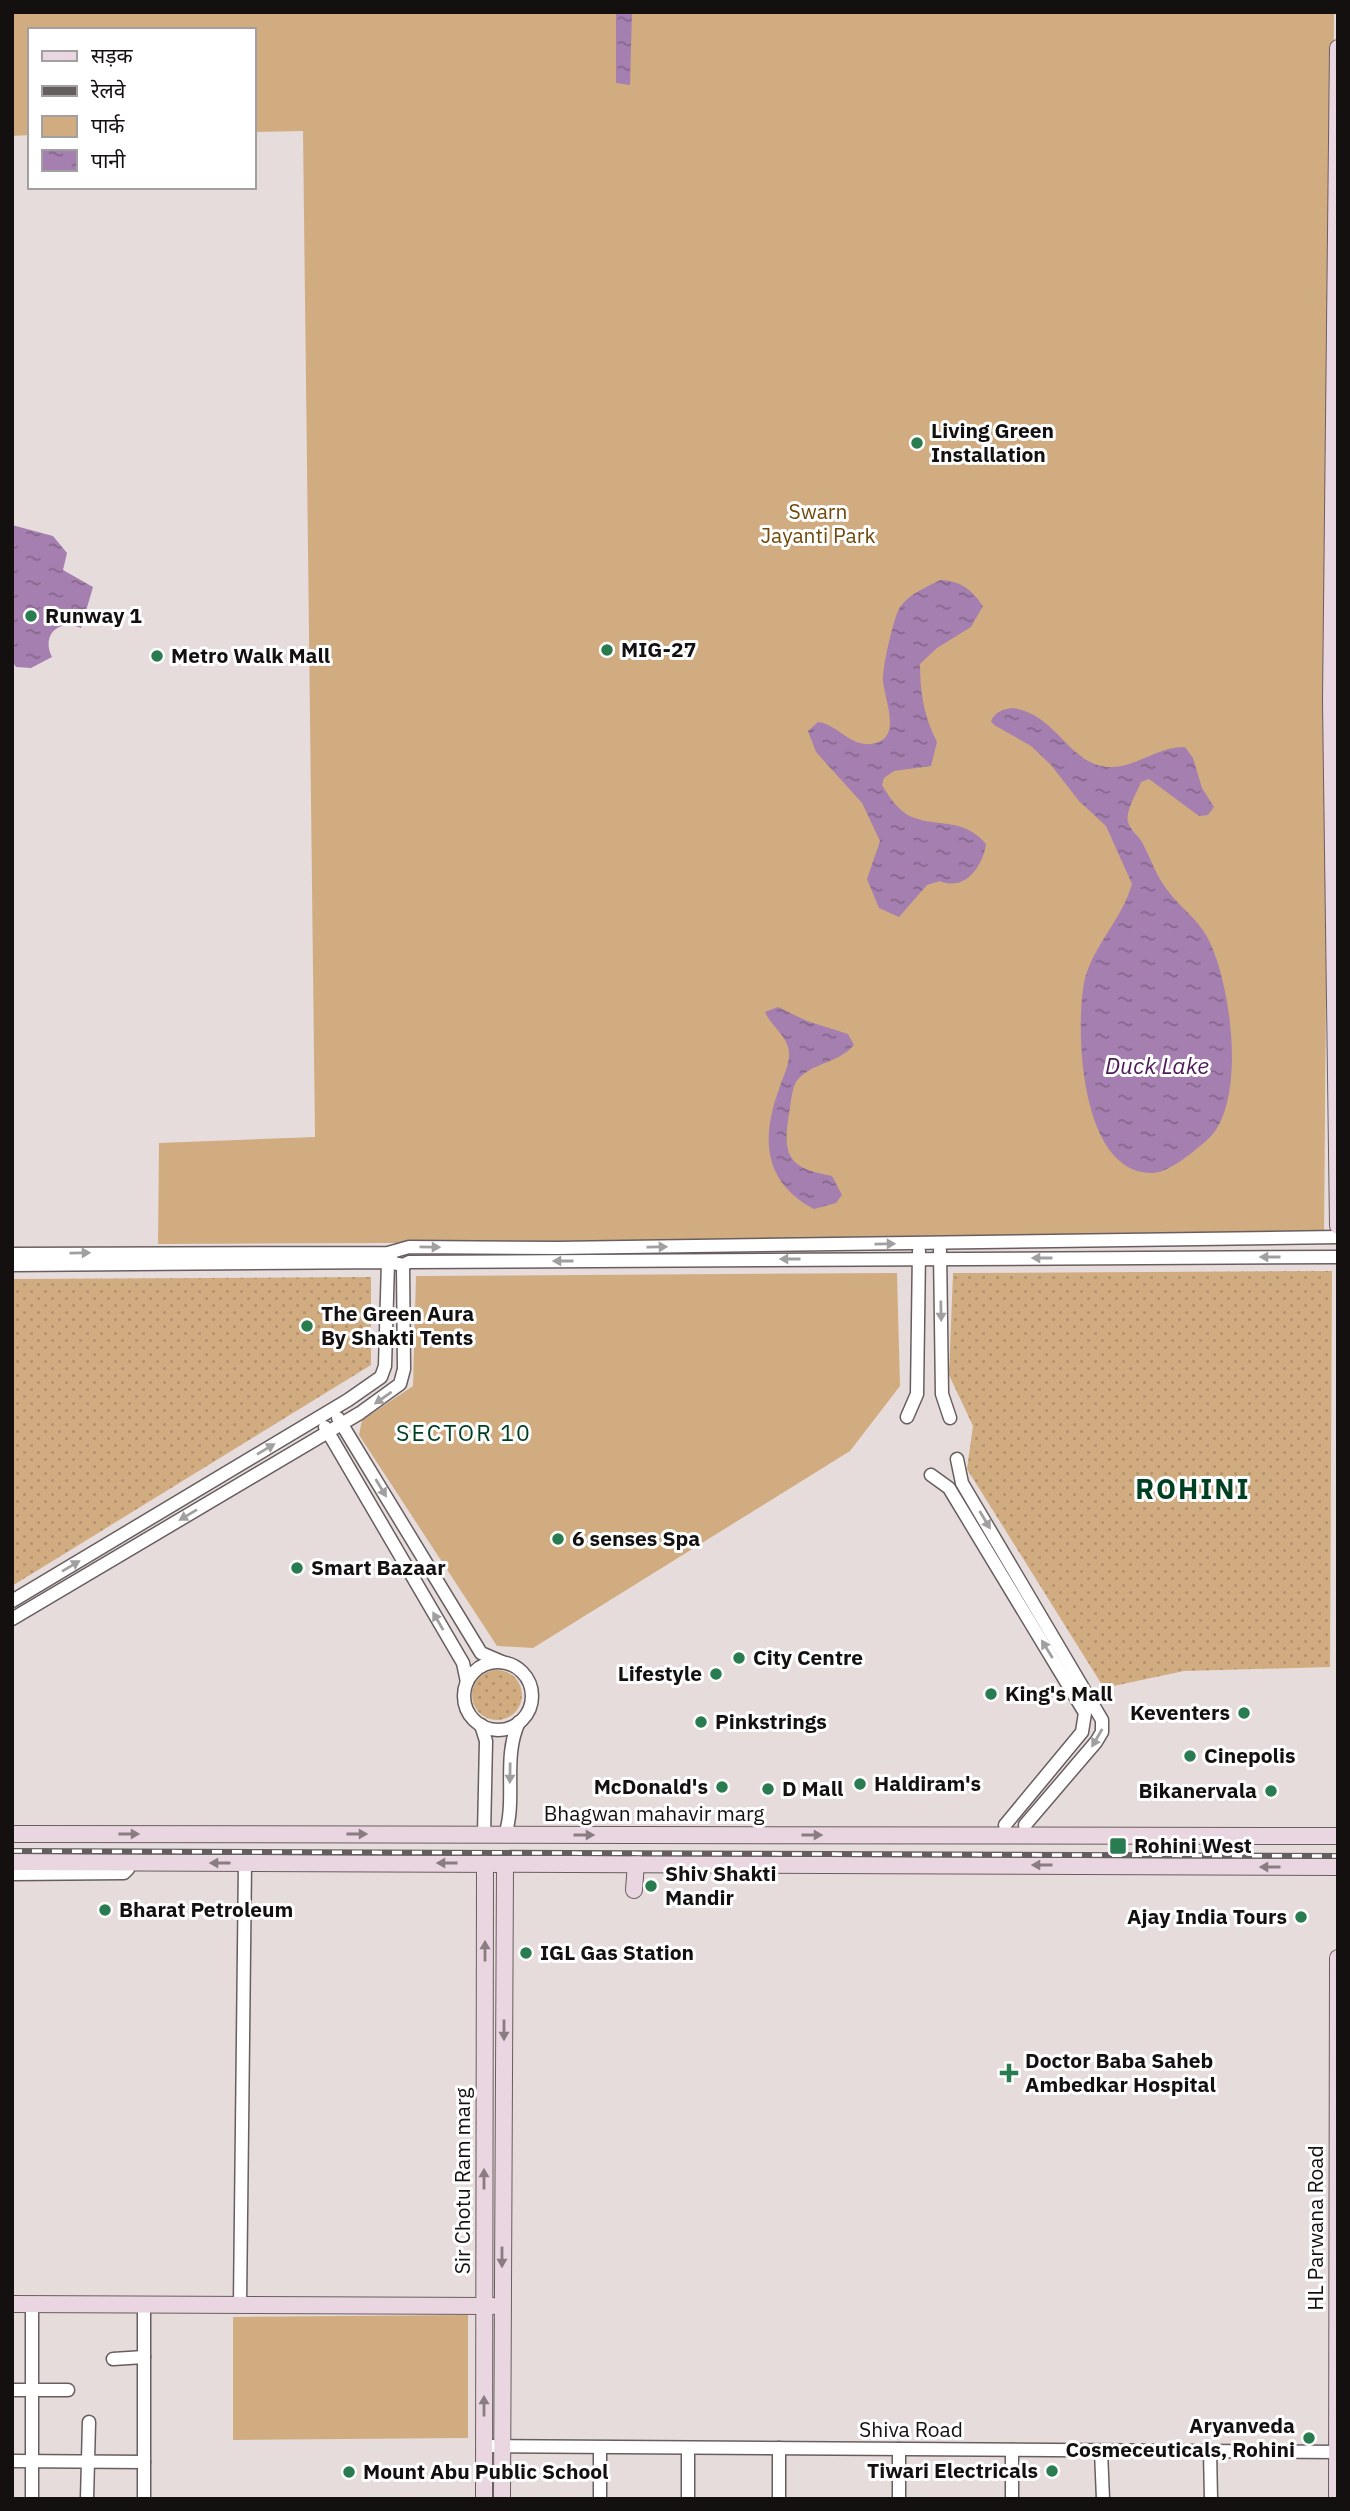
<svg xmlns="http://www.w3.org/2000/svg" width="1350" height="2511" font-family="'IBM Plex Sans','Noto Sans Devanagari',sans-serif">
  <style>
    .grass { fill: url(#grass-dots) }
    .green { fill: #d1ac80 }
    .water { fill: url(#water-ripples) }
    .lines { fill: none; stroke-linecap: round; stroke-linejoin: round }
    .street-casing { stroke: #685e5f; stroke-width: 15 }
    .secondary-casing { stroke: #685e5f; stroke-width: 18 }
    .street { stroke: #fff; stroke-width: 12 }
    .secondary { stroke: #ead6e0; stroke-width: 16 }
    .rail-casing { stroke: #655e5e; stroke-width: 6 }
    .rail { stroke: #fff; stroke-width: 3.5; stroke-dasharray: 10; stroke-linecap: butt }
    .oneway { fill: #a19f9f }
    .oneway2 { fill: #8a7d82 }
    .poi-dot { fill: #297c4f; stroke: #fff; stroke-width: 2.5 }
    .labels { text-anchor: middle; stroke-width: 6; stroke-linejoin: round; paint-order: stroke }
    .poi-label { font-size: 21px; font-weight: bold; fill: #141010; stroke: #fff; text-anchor: start }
    .park-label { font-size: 21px; fill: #71490b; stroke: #fff }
    .street-label { font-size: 21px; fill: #141010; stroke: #fff }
    .water-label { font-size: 23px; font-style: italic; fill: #4c1b57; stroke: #fff }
    .neighbourhood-label { font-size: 23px; letter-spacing: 2px; fill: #004022; stroke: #fff }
    .district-label { font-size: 28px; font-weight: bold; letter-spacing: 2px; fill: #004022; stroke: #fff }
  </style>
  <defs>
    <pattern id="grass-dots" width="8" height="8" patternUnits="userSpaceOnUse" patternTransform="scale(1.75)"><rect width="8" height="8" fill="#d1ac80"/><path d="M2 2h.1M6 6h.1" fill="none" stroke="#b3936e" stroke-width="1.8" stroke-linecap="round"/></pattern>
    <pattern id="water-ripples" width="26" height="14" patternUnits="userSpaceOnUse" patternTransform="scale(1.75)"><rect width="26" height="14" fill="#a57faf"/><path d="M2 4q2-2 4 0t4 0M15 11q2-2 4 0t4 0" fill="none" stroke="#85678d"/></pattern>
  </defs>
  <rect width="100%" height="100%" fill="#e7dcdc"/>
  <g class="grass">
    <path d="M1332,1271l-2,396 -146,4 -80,17 -137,-219 6,-43 -24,-51 4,-102z"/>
    <path d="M371,1277v88l-359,221v-307z"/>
    <circle cx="497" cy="1695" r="25"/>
  </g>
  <g class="green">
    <path d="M12,12h1322l-10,1227 -1166,5 1,-101 156,-6 -12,-1006 -49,1v-102h-224v105l-18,1z"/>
    <path d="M897,1273l3,113 -50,65 -317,197 -36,-2 -138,-211 3,-15 51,-34 3,-110z"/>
    <path d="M468,2315v123l-235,2v-123z"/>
  </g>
  <g class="water">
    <path d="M616,12h16l-2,73 -14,-2z"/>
    <path d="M12,525l41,11 14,17 -4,17 30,17 -12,41c-22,-9 -40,6 -29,29l-21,11 -15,-1 -4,-6z"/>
    <path d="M940,580c21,1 31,9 43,26l-12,21 -34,21 -17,16c0,28 4,53 17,78l-6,24 -37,5 -10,7 -2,7c7,12 17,27 30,32 28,11 51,0 74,27 -3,22 -21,48 -46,37l-13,4 -28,32 -20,-9 -12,-29 13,-38 -18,-38 -46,-51 -8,-21 10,-9c19,2 31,24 53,22 33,-4 13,-44 12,-64 -1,-11 11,-65 17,-73 9,-13 27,-20 40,-27z"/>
    <path d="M1013,708c43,6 55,55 94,59 28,2 50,-21 78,-20l8,11 9,30 12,19 -6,8 -9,1 -50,-37 -8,3c-4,11 -16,29 -13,40 2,8 12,15 15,22 8,15 14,34 25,47 11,15 28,27 38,44 25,43 43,171 0,206 -13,11 -37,32 -54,32 -70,0 -76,-134 -69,-184 5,-39 39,-68 49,-105l-26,-58 -27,-25 -28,-36 -20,-19 -37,-21 -3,-4c5,-10 12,-12 22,-13z"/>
    <path d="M778,1007l29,14 41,13 6,11c-16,19 -45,18 -58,37 -5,9 -5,23 -7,32 -7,43 0,54 43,62l10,19 -6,8 -22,6c-51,-27 -53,-70 -35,-120 4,-13 13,-28 9,-42 -3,-12 -18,-23 -23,-35z"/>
  </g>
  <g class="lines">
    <g class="street-casing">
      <g id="street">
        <path d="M940,1250l2,144 8,24"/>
        <path d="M12,1254l376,-1 21,-6 148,1 781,-11"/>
        <path d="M12,1265l376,-3 15,3 6,-3 929,-5"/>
        <path d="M907,1417l10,-23 2,-143"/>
        <path d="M338,1418l143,235 21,9"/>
        <path d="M325,1427l138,236 4,19"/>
        <path d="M957,1459l5,24 140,237v12l-6,10 -71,83"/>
        <path d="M931,1475l18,13 136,225 -3,19 -77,93"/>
        <path d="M12,1601l336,-201 33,-23 4,-11 3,-104 3,-5"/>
        <path d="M12,1619l348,-206 40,-29 4,-15 -1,-104"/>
        <circle cx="498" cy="1696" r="34"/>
        <path d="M481,1725l5,16 -2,94"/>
        <path d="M505,1835c12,-36 -3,-77 14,-113"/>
        <path d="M12,1874l112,-1 4,-4 -1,-6"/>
        <path d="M240,2304l5,-442"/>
        <path d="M113,2359l31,-2"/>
        <path d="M12,2390h56"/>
        <path d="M484,2446l854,6"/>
        <path d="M688,2449v50"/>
        <path d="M899,2449v50"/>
        <path d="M1101,2451l2,48"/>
        <path d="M1210,2451l1,48"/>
        <path d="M12,2461l132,1"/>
        <path d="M32,2499v-196"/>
        <path d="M87,2499l2,-77"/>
        <path d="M144,2499v-195"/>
        <path d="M600,2499v-51"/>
        <path d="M779,2499v-51"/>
        <path d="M1012,2499v-49"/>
      </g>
    </g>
    <g class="secondary-casing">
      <g id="secondary">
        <path d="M1338,48l-7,653 7,525"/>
        <path d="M12,1834l1326,2"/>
        <path d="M12,1862l1326,5"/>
        <path d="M634,1890l2,-27"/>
        <path d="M12,2304l481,2"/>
        <path d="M484,2499l1,-636"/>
        <path d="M502,2499l3,-635"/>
        <path d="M1337,2499l1,-541"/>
      </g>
    </g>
    <use href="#street" class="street"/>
    <use href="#secondary" class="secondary"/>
    <g class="rail-casing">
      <path id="rail" d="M12,1851l1326,5"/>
    </g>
    <use href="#rail" class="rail"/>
  </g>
  <defs><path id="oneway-solid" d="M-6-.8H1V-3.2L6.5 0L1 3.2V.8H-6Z" transform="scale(1.75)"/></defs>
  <g class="oneway">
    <use href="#oneway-solid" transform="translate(885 1244) rotate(-1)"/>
    <use href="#oneway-solid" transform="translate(430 1247) rotate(1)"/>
    <use href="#oneway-solid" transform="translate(657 1247) rotate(-1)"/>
    <use href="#oneway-solid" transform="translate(80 1253) rotate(-1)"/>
    <use href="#oneway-solid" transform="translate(1270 1257) rotate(180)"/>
    <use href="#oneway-solid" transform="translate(1042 1258) rotate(180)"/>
    <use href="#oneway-solid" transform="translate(790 1259) rotate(180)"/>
    <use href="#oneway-solid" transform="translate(563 1261) rotate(180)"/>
    <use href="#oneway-solid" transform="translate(941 1311) rotate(89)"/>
    <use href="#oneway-solid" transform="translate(383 1398) rotate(145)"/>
    <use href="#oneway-solid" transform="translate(266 1449) rotate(-31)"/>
    <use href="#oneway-solid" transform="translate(381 1488) rotate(59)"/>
    <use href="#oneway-solid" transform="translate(188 1515) rotate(149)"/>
    <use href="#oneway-solid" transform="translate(985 1520) rotate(59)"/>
    <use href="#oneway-solid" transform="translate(71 1566) rotate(-31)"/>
    <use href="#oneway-solid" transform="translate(438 1621) rotate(-120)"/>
    <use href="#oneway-solid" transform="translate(1047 1649) rotate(-122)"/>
    <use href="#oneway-solid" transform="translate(1097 1738) rotate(120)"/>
    <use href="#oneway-solid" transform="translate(510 1773) rotate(91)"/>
  </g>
  <g class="oneway2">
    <use href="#oneway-solid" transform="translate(129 1834)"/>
    <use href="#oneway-solid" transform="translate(357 1834)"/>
    <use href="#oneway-solid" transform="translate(584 1835)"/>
    <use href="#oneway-solid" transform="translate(812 1835)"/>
    <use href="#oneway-solid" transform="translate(220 1863) rotate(180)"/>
    <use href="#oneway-solid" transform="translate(447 1863) rotate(-180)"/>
    <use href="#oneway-solid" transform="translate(1042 1865) rotate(-180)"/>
    <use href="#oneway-solid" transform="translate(1270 1867) rotate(-180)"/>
    <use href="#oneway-solid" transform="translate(485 1951) rotate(-90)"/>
    <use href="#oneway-solid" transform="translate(504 2030) rotate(90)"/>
    <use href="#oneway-solid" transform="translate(484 2179) rotate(-90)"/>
    <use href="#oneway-solid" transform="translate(502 2257) rotate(90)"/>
    <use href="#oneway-solid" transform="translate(484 2406) rotate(-90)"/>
  </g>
  <g class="poi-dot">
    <circle cx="917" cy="443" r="7"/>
    <circle cx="31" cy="616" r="7"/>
    <circle cx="607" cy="650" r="7"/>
    <circle cx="157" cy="656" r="7"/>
    <circle cx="307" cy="1326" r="7"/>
    <circle cx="558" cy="1539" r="7"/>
    <circle cx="297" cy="1568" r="7"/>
    <circle cx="739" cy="1658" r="7"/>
    <circle cx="716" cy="1674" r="7"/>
    <circle cx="991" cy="1694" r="7"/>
    <circle cx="1244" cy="1713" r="7"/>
    <circle cx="701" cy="1722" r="7"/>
    <circle cx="1190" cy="1756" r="7"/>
    <circle cx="860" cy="1784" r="7"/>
    <circle cx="722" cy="1787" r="7"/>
    <circle cx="768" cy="1789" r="7"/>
    <circle cx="1271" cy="1791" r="7"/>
    <rect x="1109" y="1837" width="18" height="18" rx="3.5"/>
    <circle cx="651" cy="1886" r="7"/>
    <circle cx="105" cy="1910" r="7"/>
    <circle cx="1301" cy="1917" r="7"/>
    <circle cx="526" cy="1953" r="7"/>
    <path d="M1005.5 2062.5h7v7h7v7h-7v7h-7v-7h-7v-7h7z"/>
    <circle cx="1309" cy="2438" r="7"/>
    <circle cx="1052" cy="2471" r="7"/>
    <circle cx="349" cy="2472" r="7"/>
  </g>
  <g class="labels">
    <g class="poi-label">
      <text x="931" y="438">Living Green<tspan x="931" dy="24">Installation</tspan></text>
      <text x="45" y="623">Runway 1</text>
      <text x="621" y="657">MIG-27</text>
      <text x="171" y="663">Metro Walk Mall</text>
      <text x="321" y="1321">The Green Aura<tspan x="321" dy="24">By Shakti Tents</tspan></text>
      <text x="572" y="1546">6 senses Spa</text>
      <text x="311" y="1575">Smart Bazaar</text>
      <text x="753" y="1665">City Centre</text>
      <text x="702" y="1681" text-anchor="end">Lifestyle</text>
      <text x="1005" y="1701">King's Mall</text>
      <text x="1230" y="1720" text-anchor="end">Keventers</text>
      <text x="715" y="1729">Pinkstrings</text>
      <text x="1204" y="1763">Cinepolis</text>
      <text x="874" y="1791">Haldiram's</text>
      <text x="708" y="1794" text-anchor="end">McDonald's</text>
      <text x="782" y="1796">D Mall</text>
      <text x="1257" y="1798" text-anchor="end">Bikanervala</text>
      <text x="1134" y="1853">Rohini West</text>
      <text x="665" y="1881">Shiv Shakti<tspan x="665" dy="24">Mandir</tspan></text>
      <text x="119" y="1917">Bharat Petroleum</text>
      <text x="1287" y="1924" text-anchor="end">Ajay India Tours</text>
      <text x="540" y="1960">IGL Gas Station</text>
      <text x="1025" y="2068">Doctor Baba Saheb<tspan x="1025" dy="24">Ambedkar Hospital</tspan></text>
      <text x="1295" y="2433" text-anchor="end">Aryanveda<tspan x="1295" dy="24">Cosmeceuticals, Rohini</tspan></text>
      <text x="1038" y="2478" text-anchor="end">Tiwari Electricals</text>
      <text x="363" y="2479">Mount Abu Public School</text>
    </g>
    <g class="park-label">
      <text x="818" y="519">Swarn<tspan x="818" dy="24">Jayanti Park</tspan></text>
    </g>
    <g class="street-label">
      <text x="654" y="1821">Bhagwan mahavir marg</text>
      <text transform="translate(463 2181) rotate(-90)" y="7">Sir Chotu Ram marg</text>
      <text transform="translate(1316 2228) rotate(-90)" y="7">HL Parwana Road</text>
      <text x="911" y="2437">Shiva Road</text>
    </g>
    <g class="water-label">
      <text x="1157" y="1074">Duck Lake</text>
    </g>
    <g class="neighbourhood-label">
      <text x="464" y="1441">SECTOR 10</text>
    </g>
    <g class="district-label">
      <text x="1193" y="1499">ROHINI</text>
    </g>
  </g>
  <rect width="1350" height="2511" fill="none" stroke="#141010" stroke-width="28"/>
  <rect x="28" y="28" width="228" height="161" fill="#ffffff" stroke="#a19f9f" stroke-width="2"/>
  <rect x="42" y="51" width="35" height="10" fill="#ead6e0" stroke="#a19f9f" stroke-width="2"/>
  <text x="91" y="63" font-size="21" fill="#141010">सड़क</text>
  <rect x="42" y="86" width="35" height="10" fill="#655e5e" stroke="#a19f9f" stroke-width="2"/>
  <text x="91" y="98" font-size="21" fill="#141010">रेलवे</text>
  <rect x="42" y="116" width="35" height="21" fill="#d1ac80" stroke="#a19f9f" stroke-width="2"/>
  <text x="91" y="133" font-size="21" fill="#141010">पार्क</text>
  <rect x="42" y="150" width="35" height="21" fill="url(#water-ripples)" stroke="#a19f9f" stroke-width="2"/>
  <text x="91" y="168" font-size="21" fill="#141010">पानी</text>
</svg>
